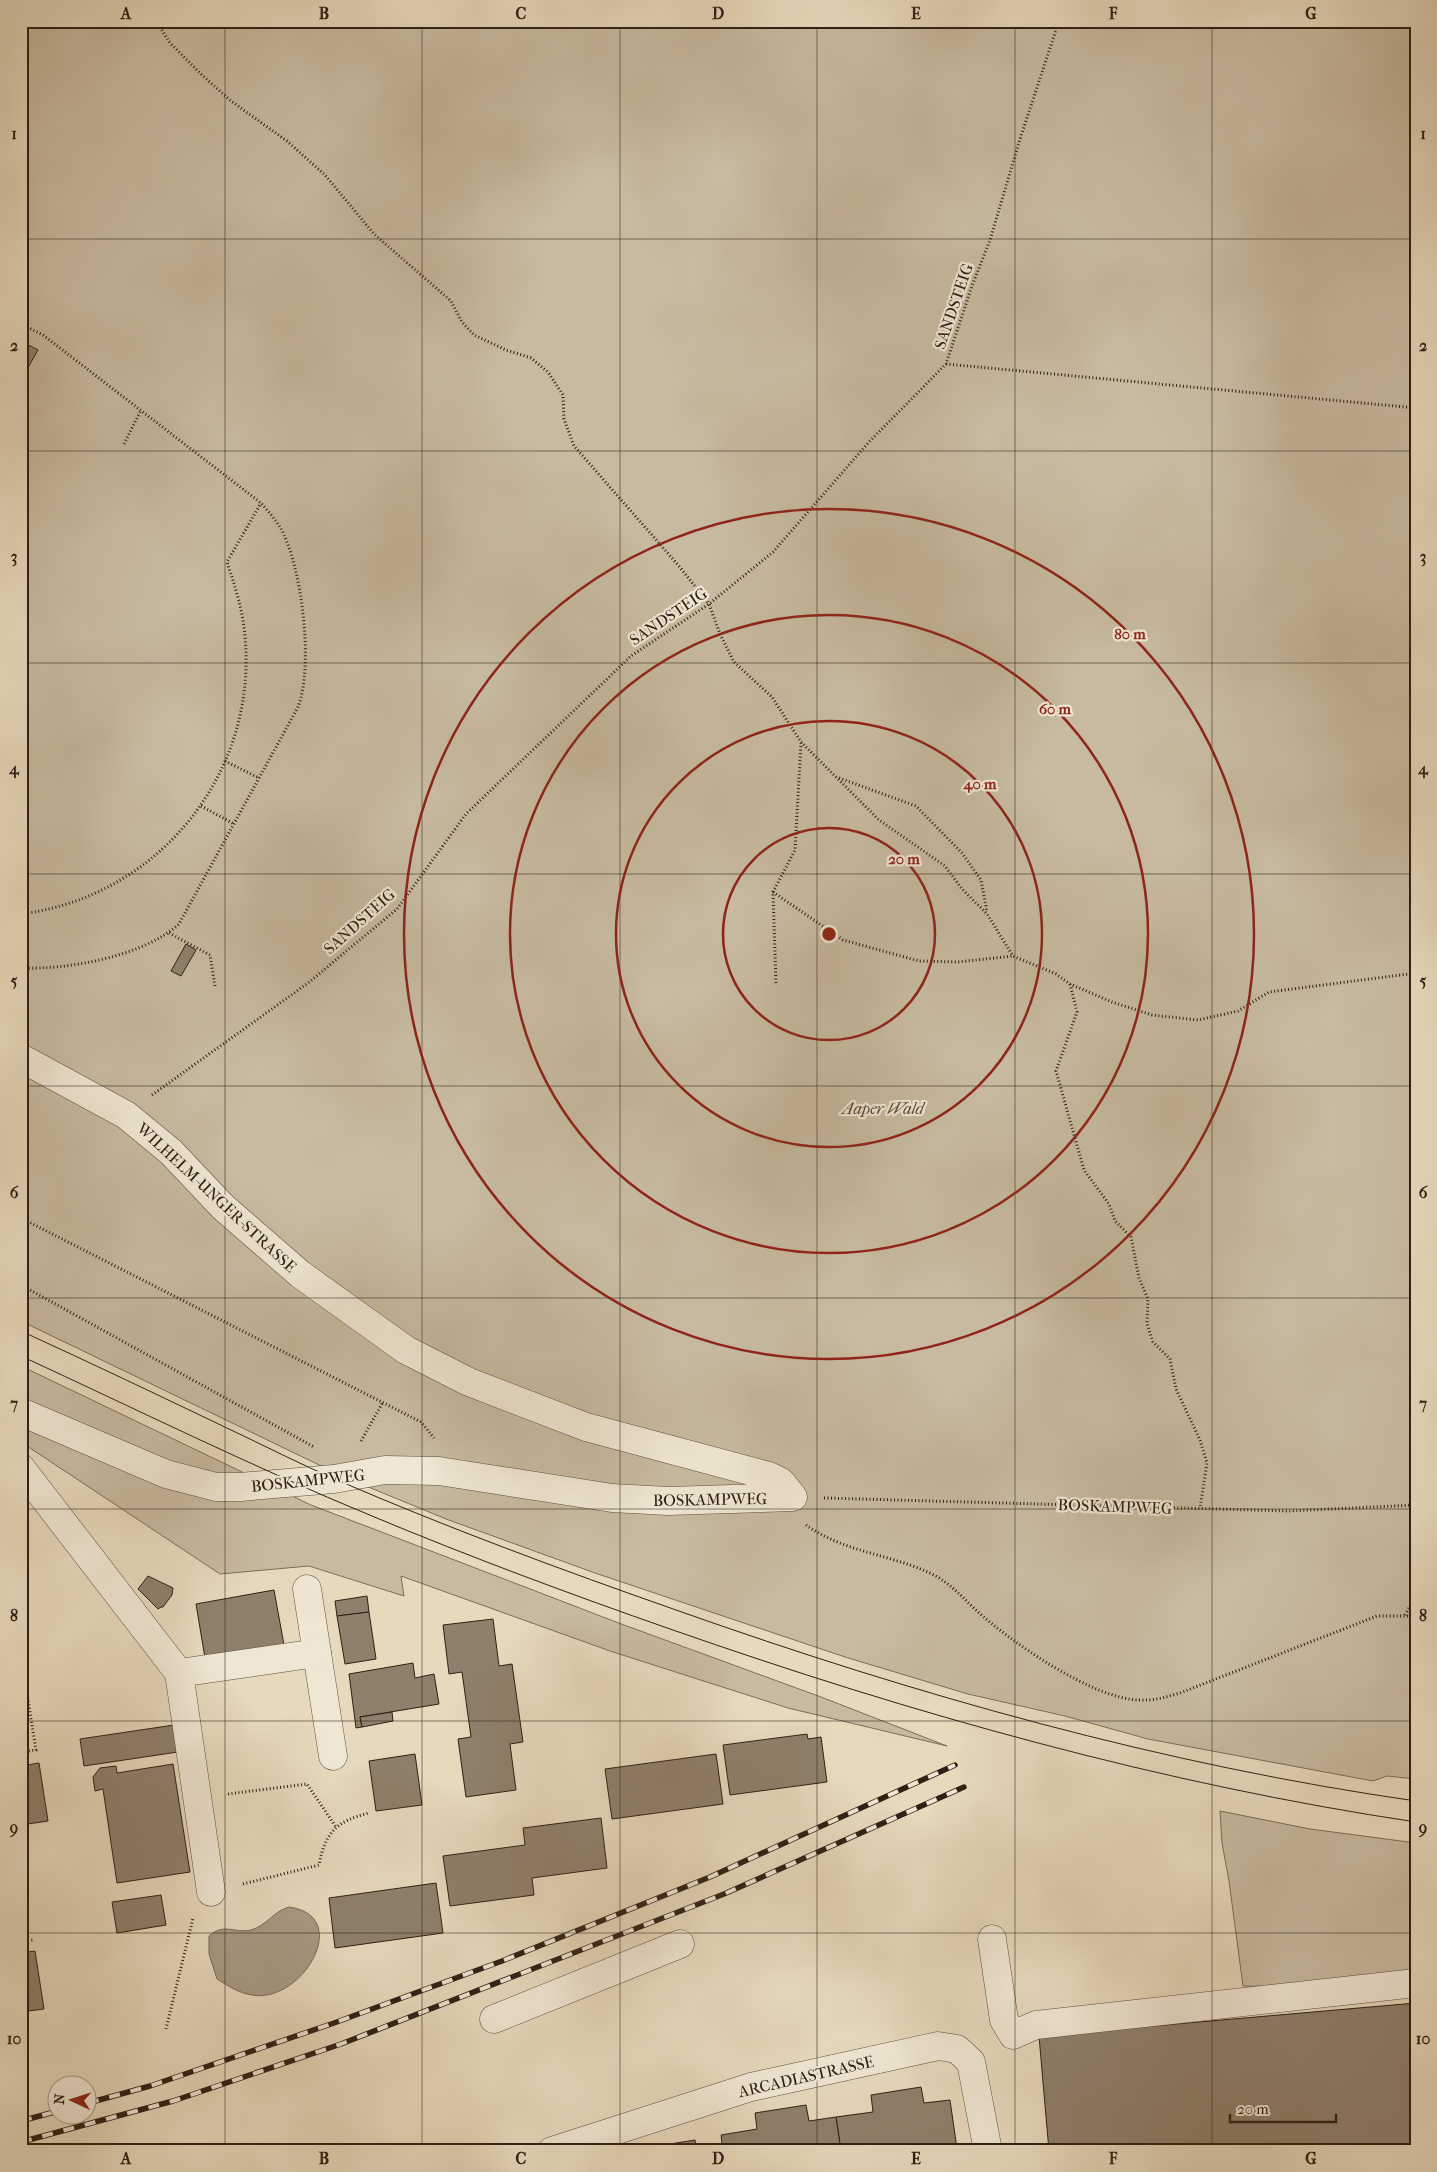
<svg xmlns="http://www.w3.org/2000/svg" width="1437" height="2172" font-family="'IM FELL French Canon',serif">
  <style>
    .green { fill: #c7baa0; stroke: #7a6d5a }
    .water { fill: #a79a83; stroke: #776957 }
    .building { fill: #8e806c; stroke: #2e2015 }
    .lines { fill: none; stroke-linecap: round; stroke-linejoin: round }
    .minor-casing { stroke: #5c4e3f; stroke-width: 29 }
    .path { stroke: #2e2015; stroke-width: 3; stroke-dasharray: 1 2.5; stroke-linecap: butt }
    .minor { stroke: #efe6d3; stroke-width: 28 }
    .tram { stroke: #2e2015; stroke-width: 1 }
    .rail-casing { stroke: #2e2015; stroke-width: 5.5 }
    .rail { stroke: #efe6d3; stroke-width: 4; stroke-dasharray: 11; stroke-linecap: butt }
    .grid { fill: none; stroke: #2e2015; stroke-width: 1; stroke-opacity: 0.55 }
    .ring { fill: none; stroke: #8f2418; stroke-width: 2.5 }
    .labels { text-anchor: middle; stroke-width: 4.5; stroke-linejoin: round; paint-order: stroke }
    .street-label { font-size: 16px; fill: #2e2015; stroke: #efe6d3 }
    .park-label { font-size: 16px; font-style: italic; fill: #544638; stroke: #efe6d3 }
    .centre { fill: #8f2418; stroke: #efe6d3; stroke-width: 2.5 }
    .ring-label { font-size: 15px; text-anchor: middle; font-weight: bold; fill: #8f2418; stroke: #efe6d3; stroke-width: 4.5; stroke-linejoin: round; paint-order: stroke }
    .neatline { fill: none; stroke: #2e2015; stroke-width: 2 }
    .grid-label { font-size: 16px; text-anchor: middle; font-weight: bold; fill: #2e2015 }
  </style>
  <rect width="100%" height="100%" fill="#e6d9bc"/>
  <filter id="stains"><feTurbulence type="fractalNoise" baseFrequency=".004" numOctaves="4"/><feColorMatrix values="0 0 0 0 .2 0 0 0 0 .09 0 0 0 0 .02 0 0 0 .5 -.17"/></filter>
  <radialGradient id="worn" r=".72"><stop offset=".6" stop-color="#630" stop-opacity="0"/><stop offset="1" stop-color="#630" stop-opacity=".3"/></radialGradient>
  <g class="green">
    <path d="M21,21h1395v1758l-29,-3 -14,5 -225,-42 -83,-23 -97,-22 -123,-37 -250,-84 -149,-54 -102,-42 -323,-156z"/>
    <path d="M21,1366l290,139 313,120 197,72 126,49 -159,-38 -178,-57 -209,-75 3,20 -95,-30 -89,8 -199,-132z"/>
    <path d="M1220,1811l90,18 106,14v145l-173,-2 -14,-105 -7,-38z"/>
  </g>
  <path class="water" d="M289,1907c65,9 13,97 -37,88 -13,-2 -24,-9 -35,-16l-8,-25v-18c16,-14 25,-2 42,-6 15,-4 23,-19 38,-23z"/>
  <g class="building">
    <path d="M21,341l17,9 -17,30z"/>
    <path d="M186,944l10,6 -15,26 -10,-5z"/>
    <path d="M148,1576l25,12 -1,7 -9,12h-2l-3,2 -20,-20z"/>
    <path d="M274,1590l10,55 -79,13 -9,-54z"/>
    <path d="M367,1596l2,16 -32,4 -2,-15z"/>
    <path d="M369,1612l7,47 -31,5 -8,-48z"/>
    <path d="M493,1619l6,47 13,-2 11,78 -13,2 6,46 -50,7 -8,-58 13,-2 -9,-65 -13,2 -6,-49z"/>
    <path d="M413,1663l2,15 19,-4 5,30 -79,13 2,10 -6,1 -7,-54z"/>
    <path d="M392,1712l1,9 -31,6 -2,-10z"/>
    <path d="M174,1725l4,27 -94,14 -4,-27z"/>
    <path d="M807,1734l1,5 13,-2 6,45 -97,13 -7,-50z"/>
    <path d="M415,1754l7,51 -46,6 -7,-50z"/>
    <path d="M716,1754l7,50 -111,15 -7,-50z"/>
    <path d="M39,1763l9,58 -27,4v-59z"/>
    <path d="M173,1764l17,108 -73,11 -14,-94 -8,2 -2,-14 7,-9 16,-2 1,7z"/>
    <path d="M601,1818l6,50 -75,10 2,17 -84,11 -7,-50 82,-11 -2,-17z"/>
    <path d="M436,1883l7,50 -108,15 -6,-50z"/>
    <path d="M161,1895l5,30 -49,8 -5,-31z"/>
    <path d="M35,1951l9,58 -23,3v-59z"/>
    <path d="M1416,2003v148h-367l-10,-115z"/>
    <path d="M921,2087l3,16 26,-3 7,49 -12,2h-104l-5,-34 37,-5 -2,-17z"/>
    <path d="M806,2105l3,16 27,-4 5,34h-118l-2,-16 36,-6 -2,-16z"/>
    <path d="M695,2140l2,11h-51l-1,-3z"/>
  </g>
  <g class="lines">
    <g class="minor-casing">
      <g id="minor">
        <path d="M21,1058l105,57 45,37 52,55 77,67 106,76 63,32 117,45 183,49 12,6 12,15 -125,4 -56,-3 -173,-27 -54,-1 -51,9 -94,8h-24l-50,-13 -145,-62"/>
        <path d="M21,1468l158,205 32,219"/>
        <path d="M307,1589l26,167"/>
        <path d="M179,1673l138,-20"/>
        <path d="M992,1939l12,81 9,15 23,-10 380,-42"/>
        <path d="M494,2019l186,-75"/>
        <path d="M552,2151l199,-64 187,-41 19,3 14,13 17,89"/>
      </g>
    </g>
    <g class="path">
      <path d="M156,21l14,22 33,33 28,25 56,40 38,34 49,59 77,67 11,21 12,13 32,15 25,8 17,14 15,23 1,24 10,27 105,120 30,38 11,30 14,28 38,35 29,45 78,78 66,46 17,23 25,25 26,42 43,18 14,10 42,18 40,13 46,5 40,-9 31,-19 147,-19"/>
      <path d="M21,324l22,11 218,168c7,8 14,16 19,24 22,38 34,139 18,180l-119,217c-35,32 -111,46 -158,44"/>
      <path d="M946,364l470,44"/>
      <path d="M124,444l17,-34"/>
      <path d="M225,761l34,17"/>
      <path d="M839,778l77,28 46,47 19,27 6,32"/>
      <path d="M201,806l33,18"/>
      <path d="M773,892l70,48 76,21 39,1 55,-6"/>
      <path d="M21,914c137,-17 237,-140 224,-278 -2,-25 -10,-50 -18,-74l34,-59"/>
      <path d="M169,933l41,22 5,31"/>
      <path d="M776,983l-3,-91 22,-42 6,-107"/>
      <path d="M1070,984l7,28 -21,59 28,99 25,34 6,17 16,16 8,41 9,21 -1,25 6,18 17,17 6,30 24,51 7,23 -7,45"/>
      <path d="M152,1095l156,-112 89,-74 69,-95 165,-158 78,-52 64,-52 96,-110 77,-78 26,-78 18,-46 30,-101 39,-118"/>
      <path d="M21,1218l400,204 13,16"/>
      <path d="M21,1285l293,162"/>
      <path d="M361,1441l22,-39"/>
      <path d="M824,1498l465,13 127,-6"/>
      <path d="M806,1525c39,28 86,29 128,50 17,9 29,23 43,36 34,31 116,88 162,89 15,1 27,-3 41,-7l197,-77h39"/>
      <path d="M1405,1615l11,-19"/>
      <path d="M21,1656l15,94 -15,2"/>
      <path d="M228,1794l79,-10 29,43"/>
      <path d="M243,1884l76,-19c6,-33 18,-44 50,-52"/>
      <path d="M21,1942l12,-2"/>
      <path d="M166,2029l27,-111"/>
    </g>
    <use href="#minor" class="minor"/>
    <g class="tram">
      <path d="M21,1331c70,32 139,65 208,98 36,17 71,35 108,51 111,48 225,90 339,130 240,85 487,155 740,191"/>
      <path d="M21,1356c117,54 232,111 351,160 98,41 198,78 298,113 243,85 491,155 746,193"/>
    </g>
    <g class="rail-casing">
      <g id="rail">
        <path d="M88,2103l62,-17 184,-63 168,-62 208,-84 245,-112"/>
        <path d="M21,2121l37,-10"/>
        <path d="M21,2142l152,-41 168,-57 383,-150 240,-107"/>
      </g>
    </g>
    <use href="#rail" class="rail"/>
  </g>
  <path class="grid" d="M225,21v2130M422,21v2130M620,21v2130M817,21v2130M1015,21v2130M1212,21v2130M21,239h1395M21,451h1395M21,663h1395M21,874h1395M21,1086h1395M21,1298h1395M21,1509h1395M21,1721h1395M21,1933h1395"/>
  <g class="ring">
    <circle cx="829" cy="934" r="106"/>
    <circle cx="829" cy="934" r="213"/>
    <circle cx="829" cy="934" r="319"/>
    <circle cx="829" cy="934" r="425"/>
  </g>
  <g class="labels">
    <g class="street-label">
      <text transform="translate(953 306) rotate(-71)" y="6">SANDSTEIG</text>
      <text transform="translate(668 616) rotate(-34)" y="6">SANDSTEIG</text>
      <text transform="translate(359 921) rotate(-42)" y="6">SANDSTEIG</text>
      <text transform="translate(217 1197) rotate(43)" y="6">WILHELM-UNGER-STRASSE</text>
      <text transform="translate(308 1480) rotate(-6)" y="6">BOSKAMPWEG</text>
      <text transform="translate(710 1499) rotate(-1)" y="6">BOSKAMPWEG</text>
      <text transform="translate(1115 1506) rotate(2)" y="6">BOSKAMPWEG</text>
      <text transform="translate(806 2076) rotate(-13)" y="6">ARCADIASTRASSE</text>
    </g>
    <g class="park-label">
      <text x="883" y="1114">Aaper Wald</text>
    </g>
  </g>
  <circle cx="829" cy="934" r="8" class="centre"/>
  <g class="ring-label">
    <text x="1130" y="639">80 m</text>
    <text x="1055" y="714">60 m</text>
    <text x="980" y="789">40 m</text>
    <text x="904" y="864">20 m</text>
  </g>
  <rect width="1437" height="2172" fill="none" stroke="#e6d9bc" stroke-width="55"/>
  <g transform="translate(72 2100) rotate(274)"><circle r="24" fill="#efe6d3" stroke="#a29787"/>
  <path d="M0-4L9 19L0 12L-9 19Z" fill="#8f2418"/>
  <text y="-8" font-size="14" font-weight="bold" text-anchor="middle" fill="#2e2015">N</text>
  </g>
  <path d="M1230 2114v8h106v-8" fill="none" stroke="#2e2015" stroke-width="2.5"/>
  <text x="1237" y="2114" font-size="15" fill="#2e2015" stroke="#efe6d3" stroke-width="4" paint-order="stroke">20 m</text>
  <rect x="28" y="28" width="1382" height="2116" class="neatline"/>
  <g class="grid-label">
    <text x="126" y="19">A</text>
    <text x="324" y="19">B</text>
    <text x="521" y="19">C</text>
    <text x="718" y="19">D</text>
    <text x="916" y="19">E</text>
    <text x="1113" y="19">F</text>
    <text x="1311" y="19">G</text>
    <text x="14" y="139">1</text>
    <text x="1423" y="139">1</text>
    <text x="14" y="351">2</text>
    <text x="1423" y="351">2</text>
    <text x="14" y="562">3</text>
    <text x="1423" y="562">3</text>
    <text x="14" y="774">4</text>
    <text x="1423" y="774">4</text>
    <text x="14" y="986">5</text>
    <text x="1423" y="986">5</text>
    <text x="14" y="1198">6</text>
    <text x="1423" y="1198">6</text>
    <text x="14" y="1409">7</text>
    <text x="1423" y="1409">7</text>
    <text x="14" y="1621">8</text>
    <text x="1423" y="1621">8</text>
    <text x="14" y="1833">9</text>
    <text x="1423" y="1833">9</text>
    <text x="14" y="2044">10</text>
    <text x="1423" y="2044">10</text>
    <text x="126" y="2164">A</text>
    <text x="324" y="2164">B</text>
    <text x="521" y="2164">C</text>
    <text x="718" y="2164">D</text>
    <text x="916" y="2164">E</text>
    <text x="1113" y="2164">F</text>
    <text x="1311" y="2164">G</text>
  </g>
  <rect width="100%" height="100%" filter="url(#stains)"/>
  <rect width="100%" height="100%" fill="url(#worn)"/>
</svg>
